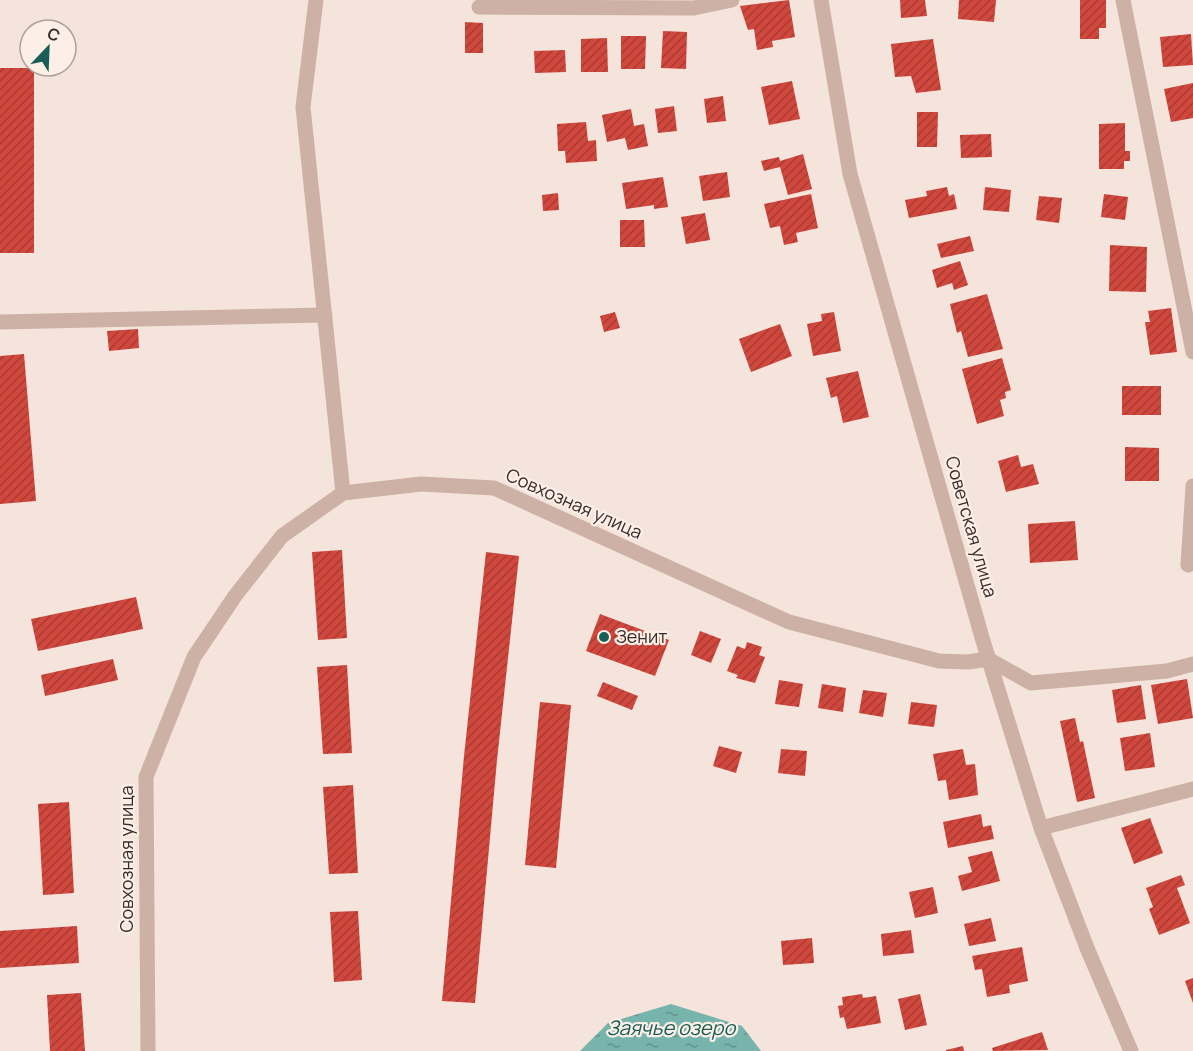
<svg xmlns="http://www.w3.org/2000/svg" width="1193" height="1051" font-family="Manrope,sans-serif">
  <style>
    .water { fill: url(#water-ripples) }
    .building { fill: url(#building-hatch) }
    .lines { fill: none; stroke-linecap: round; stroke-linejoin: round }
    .minor { stroke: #cdb1a6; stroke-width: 15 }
    .tertiary { stroke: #cdb1a6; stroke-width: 15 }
    .poi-dot { fill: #195e56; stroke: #fbefe8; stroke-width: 2 }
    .labels { text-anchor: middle; stroke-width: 4.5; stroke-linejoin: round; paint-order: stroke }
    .street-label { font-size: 18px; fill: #392a27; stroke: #fbefe8 }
    .poi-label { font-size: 18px; fill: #392a27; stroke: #fbefe8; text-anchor: start }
    .water-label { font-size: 20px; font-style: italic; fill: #195e56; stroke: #fbefe8 }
  </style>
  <defs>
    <pattern id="water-ripples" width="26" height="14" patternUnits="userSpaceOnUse" patternTransform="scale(1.5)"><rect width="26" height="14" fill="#77b4ac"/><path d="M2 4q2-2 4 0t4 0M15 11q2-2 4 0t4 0" fill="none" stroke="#63938c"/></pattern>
    <pattern id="building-hatch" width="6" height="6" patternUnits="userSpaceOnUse" patternTransform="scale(1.5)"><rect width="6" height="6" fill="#d0473d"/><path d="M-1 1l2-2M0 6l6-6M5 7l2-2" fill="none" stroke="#aa3b33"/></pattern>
  </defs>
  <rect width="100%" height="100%" fill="#f4e4db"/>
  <path class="water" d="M671,1004l71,22 19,25h-181l28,-28z"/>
  <g class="building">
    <path d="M789,0l6,37 -23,4 1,6 -16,3 -3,-21 -6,1 -8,-24z"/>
    <path d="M900,0h25l2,16 -26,2z"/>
    <path d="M959,0h37l-2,22 -36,-3z"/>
    <path d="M1080,0h26v28h-7v11h-19z"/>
    <path d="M465,22l18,1v30h-18z"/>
    <path d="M663,31l24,1 -1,37 -25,-1z"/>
    <path d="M1191,34l2,31 -30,2 -3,-30z"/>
    <path d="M621,36h25l-1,33h-24z"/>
    <path d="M607,38l1,34h-27v-33z"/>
    <path d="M933,39l8,51 -25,3 -5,-17 -16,1 -4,-33z"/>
    <path d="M565,50l1,22 -31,1 -1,-22z"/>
    <rect x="0" y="68" width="34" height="185"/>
    <path d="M792,81l8,38 -31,6 -8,-38z"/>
    <path d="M1193,83v35l-22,4 -7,-33z"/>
    <path d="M723,96l3,25 -19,2 -3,-24z"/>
    <path d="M674,106l3,25 -19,2 -3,-24z"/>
    <path d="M631,109l3,17 10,-2 4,22 -20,4 -3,-12 -18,4 -5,-27z"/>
    <path d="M917,112h21l-1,35h-20z"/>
    <path d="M586,122l2,19 8,-1 1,21 -31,2 -1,-12h-7l-1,-27z"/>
    <path d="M1125,123v28h5v10h-6v8h-25v-45z"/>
    <path d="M991,134l1,23 -31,1 -1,-23z"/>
    <path d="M803,154l9,35 -24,6 -8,-28 -16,4 -3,-10 18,-4 1,4z"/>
    <path d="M727,172l3,25 -27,4 -4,-25z"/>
    <path d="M663,177l5,30 -14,2v-4l-28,4 -4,-26z"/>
    <path d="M947,187l2,9 5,-2 3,15 -48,9 -4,-18 22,-4 -1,-5z"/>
    <path d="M985,187l26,3 -2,22 -26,-2z"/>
    <path d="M558,193l1,17 -16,1 -1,-16z"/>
    <path d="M811,194l7,34 -22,5 2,9 -14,3 -4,-19 -10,2 -6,-24z"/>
    <path d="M1104,194l24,3 -3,23 -24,-3z"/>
    <path d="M1039,196l23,2 -3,25 -23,-3z"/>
    <path d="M705,213l5,27 -24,4 -5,-27z"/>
    <path d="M620,220h24l1,27h-25z"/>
    <path d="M970,236l4,15 -33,7 -4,-14z"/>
    <path d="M1110,245l37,2 -1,45 -37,-1z"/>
    <path d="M960,261l8,24 -14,5 -2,-7 -15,5 -5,-18z"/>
    <path d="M987,294l16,55 -35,8 -7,-26 -4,2 -7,-29z"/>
    <path d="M1171,308l6,44 -27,3 -5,-33h5l-2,-11z"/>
    <path d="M615,312l5,16 -16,4 -4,-16z"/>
    <path d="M834,312l7,39 -28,5 -6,-32 15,-3 -1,-7z"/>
    <path d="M780,324l12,32 -41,16 -12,-33z"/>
    <path d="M138,329l1,19 -30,3 -2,-20z"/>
    <path d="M24,354l12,147 -36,3v-148z"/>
    <path d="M1002,358l9,32 -6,2 1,6 -6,2 4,16 -27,8 -15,-55z"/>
    <path d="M858,371l11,46 -26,6 -6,-27 -6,2 -5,-20z"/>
    <rect x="1122" y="386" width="39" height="29"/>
    <path d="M1125,447l34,1v33h-34z"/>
    <path d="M1018,455l3,12 12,-3 6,20 -33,8 -8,-31z"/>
    <path d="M1075,521l3,39 -48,3 -2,-39z"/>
    <path d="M342,550l5,88 -29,2 -6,-88z"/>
    <path d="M486,552l33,4 -22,204 -22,243 -33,-2 22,-245z"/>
    <path d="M136,597l7,32 -105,22 -7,-32z"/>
    <path d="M600,614l69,26 -14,36 -69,-25z"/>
    <path d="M700,631l21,8 -10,24 -20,-8z"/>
    <path d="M747,642l15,5 -3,8 6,2 -10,26 -19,-5 2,-3 -11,-4 10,-25 8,3z"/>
    <path d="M113,659l5,21 -73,16 -4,-21z"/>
    <path d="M347,665l5,88 -29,1 -6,-87z"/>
    <path d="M1187,679l6,39 -35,6 -7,-39z"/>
    <path d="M779,680l24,4 -4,23 -24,-3z"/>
    <path d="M603,682l35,14 -6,14 -35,-14z"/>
    <path d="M822,684l24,4 -3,24 -25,-4z"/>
    <path d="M1141,685l5,34 -29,4 -5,-33z"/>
    <path d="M863,690l24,3 -4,24 -24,-4z"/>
    <path d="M540,702l31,3 -15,163 -31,-3z"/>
    <path d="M911,702l26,3 -3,22 -26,-3z"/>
    <path d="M1075,718l5,24 3,-1 12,57 -18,4 -17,-81z"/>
    <path d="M1150,733l5,34 -30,4 -5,-33z"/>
    <path d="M719,746l23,6 -6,21 -23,-7z"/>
    <path d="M781,749l26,2 -2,25 -27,-3z"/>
    <path d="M963,749l3,16 9,-1 3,31 -29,5 -3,-20 -8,1 -5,-27z"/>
    <path d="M353,785l5,88 -29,1 -6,-87z"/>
    <path d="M69,802l5,91 -31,2 -5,-91z"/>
    <path d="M981,814l2,13 8,-2 3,14 -46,9 -5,-26z"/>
    <path d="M1150,818l13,35 -29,11 -13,-36z"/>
    <path d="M992,851l8,30 -38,10 -4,-15 14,-4 -4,-15z"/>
    <path d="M1181,875l4,10 -8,3 13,35 -31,12 -10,-26 4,-2 -7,-19z"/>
    <path d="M933,887l5,26 -23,5 -6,-26z"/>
    <path d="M358,911l4,69 -28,2 -4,-70z"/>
    <path d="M991,918l5,23 -27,5 -5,-22z"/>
    <path d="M77,926l2,37 -79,5v-37z"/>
    <path d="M911,930l3,23 -31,3 -2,-22z"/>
    <path d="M812,938l2,25 -31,2 -2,-24z"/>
    <path d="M1022,947l6,34 -19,4 1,8 -23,4 -5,-28 -7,1 -3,-14z"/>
    <path d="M1193,978v25l-8,-22z"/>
    <path d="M81,993l4,58h-35l-3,-56z"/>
    <path d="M862,994l1,4 13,-2 5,27 -34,6 -3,-12 -4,1 -2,-12 5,-1 -1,-8z"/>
    <path d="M920,994l7,31 -22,5 -7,-31z"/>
    <path d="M1042,1032l6,18 -55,1 -1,-3z"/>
    <path d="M963,1046l1,5h-18v-1z"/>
  </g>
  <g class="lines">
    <g class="minor">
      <path d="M316,0l-13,107 40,386"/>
      <path d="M1123,0l70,352"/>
      <path d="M479,7l215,1 38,-8"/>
      <path d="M0,322l325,-7"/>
      <path d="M1188,565l5,-79"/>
      <path d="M1041,828l152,-39"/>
      <path d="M148,1051l-2,-274 48,-120 41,-61 47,-60 61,-43 78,-9 73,4 295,134 150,39 29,1 20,-3 43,24 136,-12 26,-7"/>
    </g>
    <path class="tertiary" d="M821,0l29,174 133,467 58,187 46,120 44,103"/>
  </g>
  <circle class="poi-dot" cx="604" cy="637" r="6"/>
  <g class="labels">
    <g class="street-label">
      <text transform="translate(574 504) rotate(24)" y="6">Совхозная улица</text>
      <text transform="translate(971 527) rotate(74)" y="6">Советская улица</text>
      <text transform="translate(127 859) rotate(-90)" y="6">Совхозная улица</text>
    </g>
    <g class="poi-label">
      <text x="616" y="643">Зенит</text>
    </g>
    <g class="water-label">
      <text x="671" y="1035">Заячье озеро</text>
    </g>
  </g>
  <g transform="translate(48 48) rotate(23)"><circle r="28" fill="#fbefe8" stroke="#ada09b" stroke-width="1.5"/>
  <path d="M0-4.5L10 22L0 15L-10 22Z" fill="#195e56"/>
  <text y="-9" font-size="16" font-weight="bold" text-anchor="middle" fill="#392a27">С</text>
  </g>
</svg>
